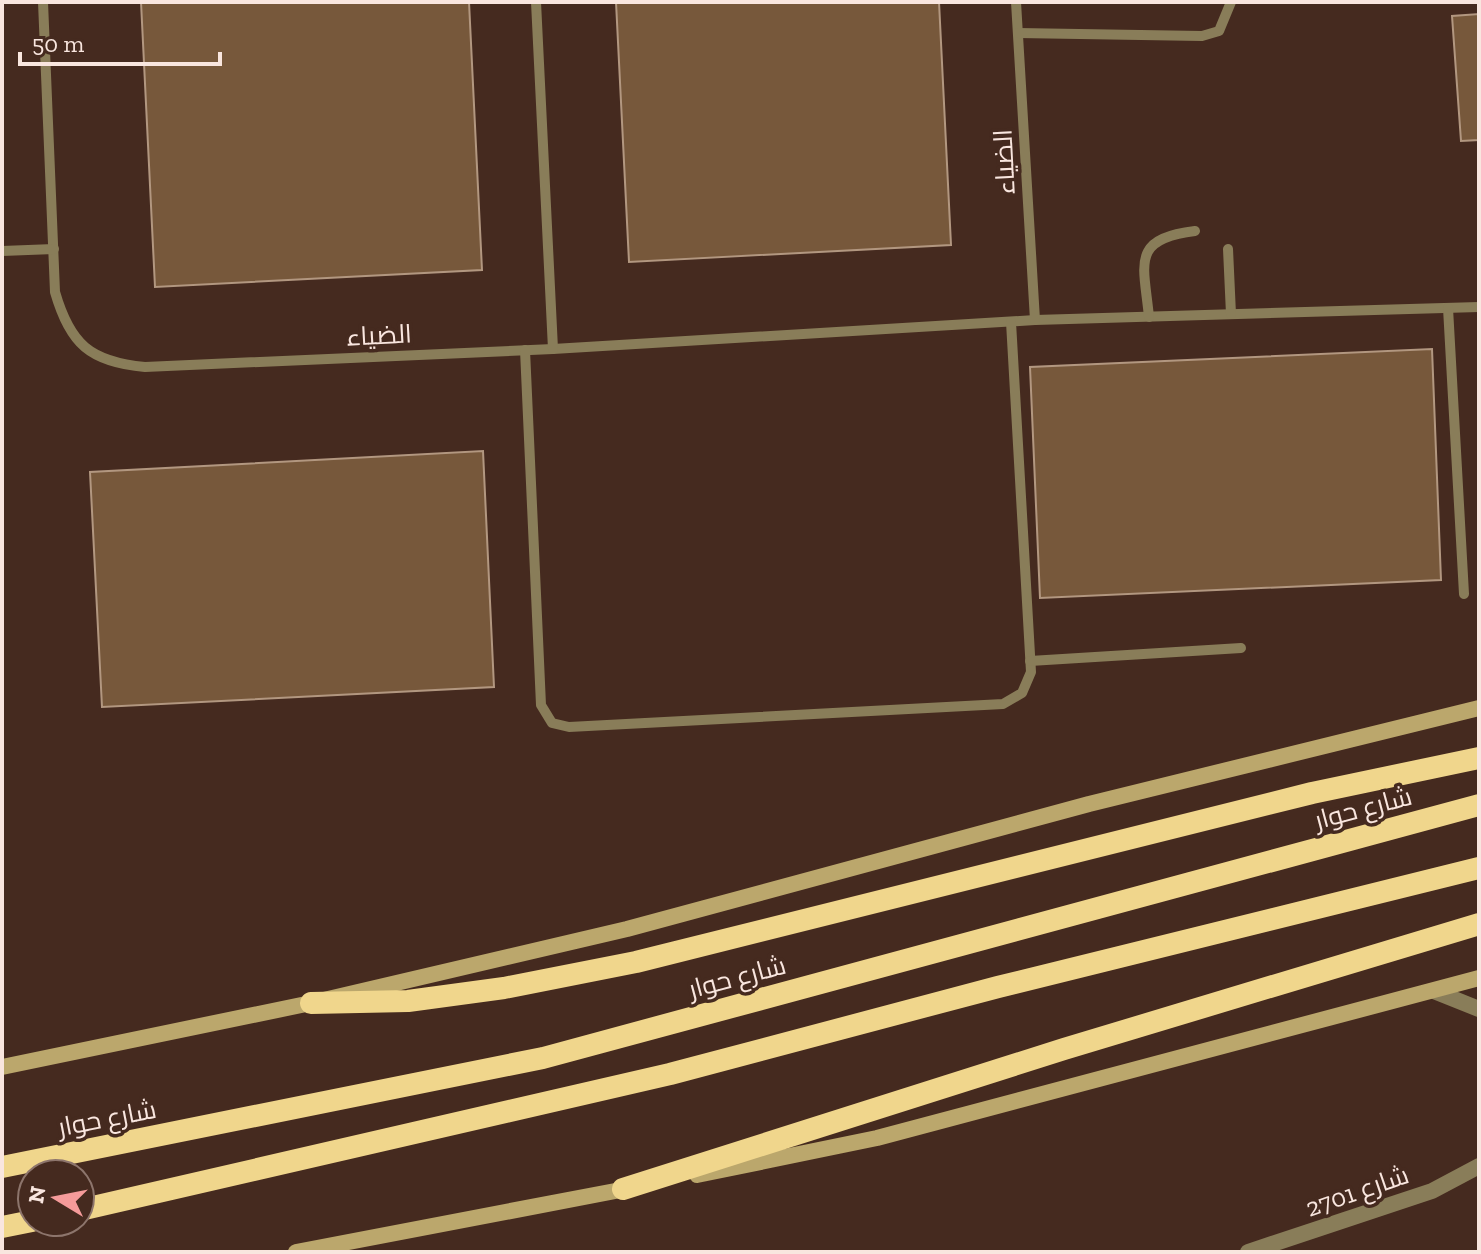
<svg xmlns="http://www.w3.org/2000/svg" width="1481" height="1254" font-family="'Zilla Slab',Cairo,serif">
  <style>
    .building { fill: #77583b; stroke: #b29780; stroke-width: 2 }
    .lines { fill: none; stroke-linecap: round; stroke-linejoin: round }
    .service { stroke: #897d59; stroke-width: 10 }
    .minor { stroke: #897d59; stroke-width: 16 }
    .secondary { stroke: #bba76c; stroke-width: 16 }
    .trunk { stroke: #f0d68c; stroke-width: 22 }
    .labels { text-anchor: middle; stroke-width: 7; stroke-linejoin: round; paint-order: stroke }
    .street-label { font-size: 26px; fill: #f9e6df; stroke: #452a1f }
  </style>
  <rect width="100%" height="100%" fill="#452a1f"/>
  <g class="building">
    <path d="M141,2h328l13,268 -327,17z"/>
    <path d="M616,2h323l12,243 -322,17z"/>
    <path d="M1479,14v126l-18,1 -9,-125z"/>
    <path d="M1432,349l9,231 -401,18 -10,-231z"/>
    <path d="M483,451l11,236 -392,20 -12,-235z"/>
  </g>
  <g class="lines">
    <g class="service">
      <path d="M43,2l12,290c15,52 35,70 90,75l408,-18 482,-29 444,-13"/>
      <path d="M536,2l17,347"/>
      <path d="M1016,2l19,318"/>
      <path d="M1018,33l184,3 17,-5 12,-29"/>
      <path d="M1228,249l3,65"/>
      <path d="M2,251l52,-2"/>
      <path d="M1448,308l16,286"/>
      <path d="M1149,317c-5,-53 -19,-78 46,-86"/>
      <path d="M525,350l16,355 11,18 17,4 434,-23 19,-11 9,-21 -20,-350"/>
      <path d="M1030,661l211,-13"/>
    </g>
    <g class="minor">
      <path d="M1434,991l45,18"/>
      <path d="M1248,1252l184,-61 47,-25"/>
    </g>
    <g class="secondary">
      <path d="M2,1067l309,-64 316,-74 462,-125 390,-96"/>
      <path d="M697,1175l180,-37 602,-160"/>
      <path d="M296,1252l335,-64"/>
    </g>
    <g class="trunk">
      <path d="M311,1003l97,-2 96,-13 132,-26 676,-169 167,-35"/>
      <path d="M2,1167l541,-109 936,-253"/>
      <path d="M623,1189l441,-140 415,-125"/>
      <path d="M80,1210l590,-136 328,-87 481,-119"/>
      <path d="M2,1227l30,-6"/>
    </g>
  </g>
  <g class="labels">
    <g class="street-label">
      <text transform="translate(1004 162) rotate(-93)" y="9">الضياء</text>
      <text transform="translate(379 335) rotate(-3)" y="9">الضياء</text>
      <text transform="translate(1363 808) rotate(-15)" y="9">شارع حوار</text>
      <text transform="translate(737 977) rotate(-15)" y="9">شارع حوار</text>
      <text transform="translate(107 1118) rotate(-11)" y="9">شارع حوار</text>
      <text transform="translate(1357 1191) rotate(-19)" y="9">شارع 2701</text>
    </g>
  </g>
  <rect width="1481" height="1254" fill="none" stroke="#f9e6df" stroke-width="8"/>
  <g transform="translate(56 1198) rotate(280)"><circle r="38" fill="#452a1f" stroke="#8d756c" stroke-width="2"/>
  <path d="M0-6L14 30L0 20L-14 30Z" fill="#f59b9a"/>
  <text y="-12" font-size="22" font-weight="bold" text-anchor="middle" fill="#f9e6df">N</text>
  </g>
  <path d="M20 52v12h200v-12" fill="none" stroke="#f9e6df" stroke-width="4"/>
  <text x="32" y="52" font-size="24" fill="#f9e6df" stroke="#452a1f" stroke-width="6" paint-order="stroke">50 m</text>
</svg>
